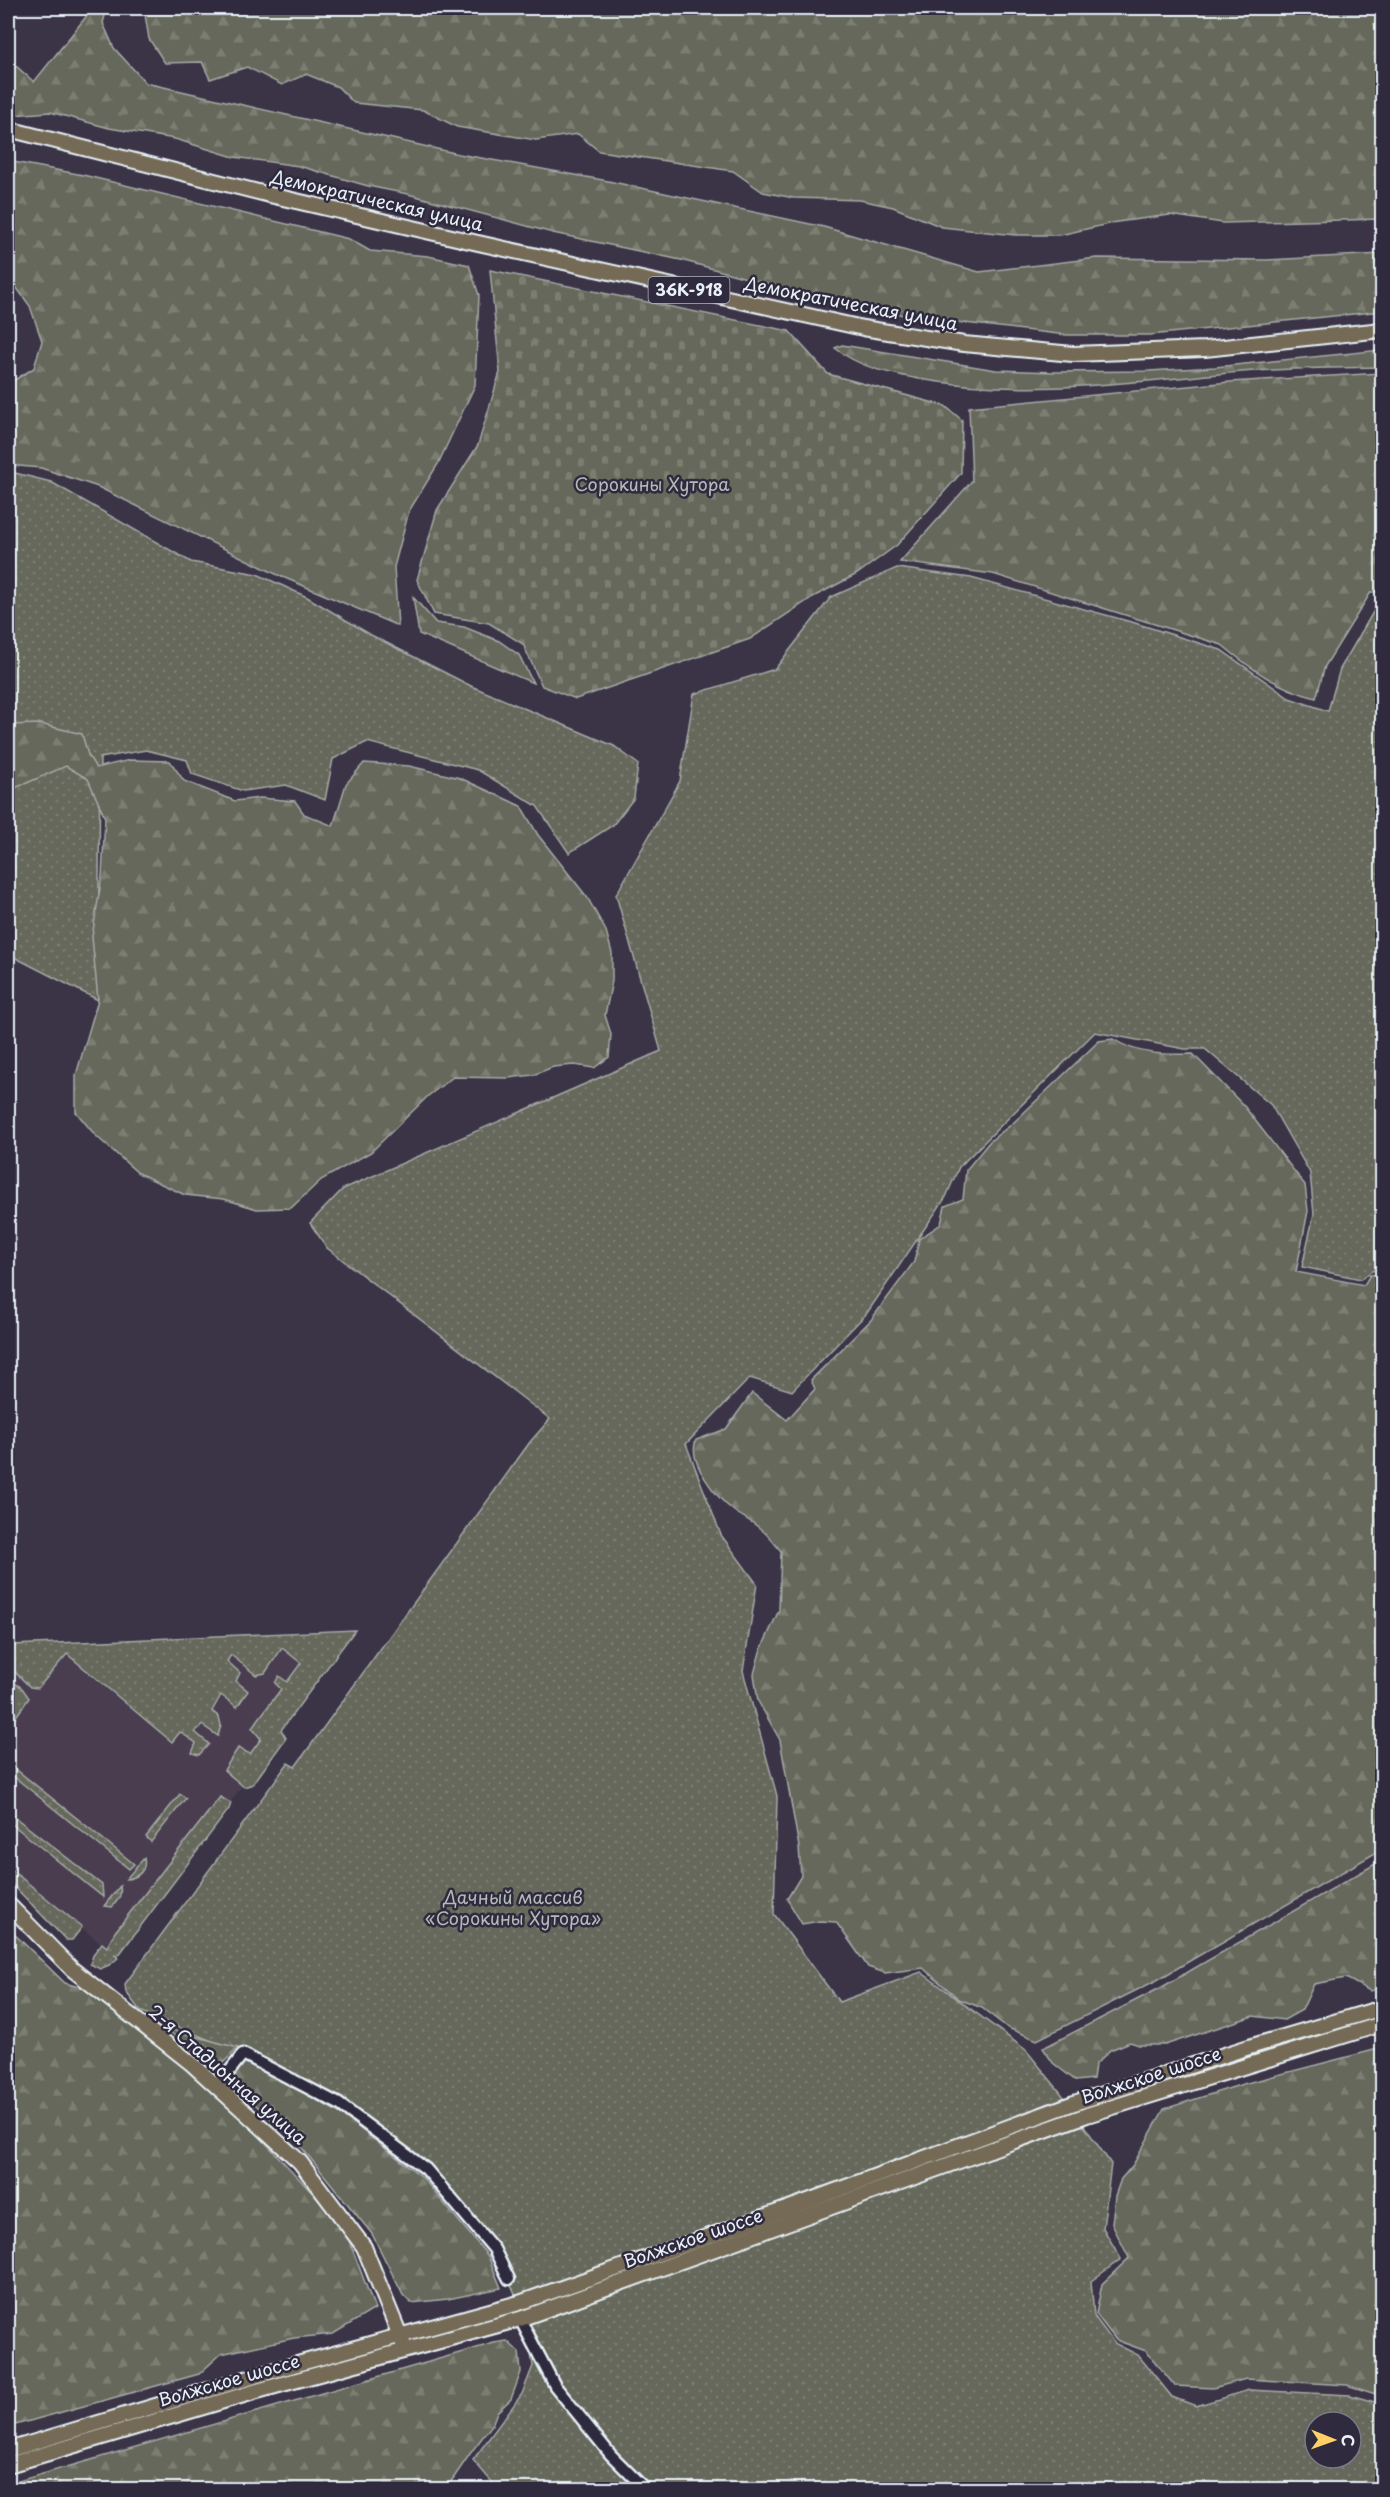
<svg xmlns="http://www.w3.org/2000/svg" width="1390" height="2497" font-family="'Playpen Sans',sans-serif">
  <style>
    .built { fill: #493d50 }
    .grass { fill: url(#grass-dots); stroke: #a6aca9; stroke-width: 1.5; fill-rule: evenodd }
    .forest { fill: url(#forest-firs); stroke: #a6aca9; stroke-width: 1.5 }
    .cemetery { fill: url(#cemetery-stones); stroke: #a6aca9; stroke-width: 1.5 }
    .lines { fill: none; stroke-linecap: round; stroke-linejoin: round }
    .minor-casing { stroke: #e8f1f8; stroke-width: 15 }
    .major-casing { stroke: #e8f1f8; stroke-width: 18 }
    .minor { stroke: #2f2a3d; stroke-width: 10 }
    .major { stroke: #756b55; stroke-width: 14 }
    .labels { text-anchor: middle; stroke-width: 5; stroke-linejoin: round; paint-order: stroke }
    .shield { fill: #2f2a3d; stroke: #b0b5c0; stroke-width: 1.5 }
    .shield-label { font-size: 16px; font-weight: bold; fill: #e8f1f8 }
    .street-label { font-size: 18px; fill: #e8f1f8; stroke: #2f2a3d }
    .park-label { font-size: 18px; fill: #b4bab9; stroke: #2f2a3d }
  </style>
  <defs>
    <pattern id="grass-dots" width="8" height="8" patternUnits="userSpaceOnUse" patternTransform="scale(1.5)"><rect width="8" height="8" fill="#65685a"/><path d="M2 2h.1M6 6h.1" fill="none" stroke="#7b7e72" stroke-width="1.8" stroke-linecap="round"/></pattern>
    <pattern id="forest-firs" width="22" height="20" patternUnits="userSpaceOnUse" patternTransform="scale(1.5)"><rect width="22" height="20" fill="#65685a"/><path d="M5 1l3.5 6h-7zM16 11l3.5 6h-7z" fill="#7b7e72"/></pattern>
    <pattern id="cemetery-stones" width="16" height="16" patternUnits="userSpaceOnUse" patternTransform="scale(1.5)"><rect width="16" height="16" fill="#65685a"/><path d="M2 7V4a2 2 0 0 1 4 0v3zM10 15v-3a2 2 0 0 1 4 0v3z" fill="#7b7e72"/></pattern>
  </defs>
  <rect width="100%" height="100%" fill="#3b3346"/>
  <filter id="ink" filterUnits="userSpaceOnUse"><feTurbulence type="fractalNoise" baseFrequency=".0167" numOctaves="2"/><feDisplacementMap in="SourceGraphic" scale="12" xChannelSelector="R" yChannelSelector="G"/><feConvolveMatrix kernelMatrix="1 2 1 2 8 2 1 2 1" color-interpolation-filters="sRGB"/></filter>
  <g filter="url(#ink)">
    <path class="built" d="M355,1630l-237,328 -110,-91v-198l14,-20z"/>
    <g class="grass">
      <path d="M11,472l40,10 140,80 66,12 50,23 64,38 100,51 143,60 24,18 -4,34 -21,27 -44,28 -32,-47 -59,-36 -111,-28 -34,17 -8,41 -39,-15 -43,6 -51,-17 -5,-14 -41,-10 -46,8 -2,242 -90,-46v-481z"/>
      <path d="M897,568l74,10 164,45 86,27 68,48 39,13 12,-42 36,-62h6v661l-10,3 -11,8 -59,-12 12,-53 -4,-41 -39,-68 -66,-56h-20l-90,-17 -136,135 -13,30 -79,116 -75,78 -42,-13 -64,66 35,91 36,49 -14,87 34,125 -3,118 65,88 82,-30 105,78 35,43 50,71 -8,64 18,31 -30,22 3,35 20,27 24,12 34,42 24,9 53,-16 101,5 32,9v85h-884l-25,-29 49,-66 11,-28 -6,-36 -7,-11 -1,-16 -25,-54 -67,-80 -88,-65 -96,-50 -103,-43 -14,-19 -1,-8 163,-221 7,4 235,-325 20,-23 -223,-171 -17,-25 33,-34 318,-138 -45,-156 64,-114 14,-87 81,-25 56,-72zM1315,2422h36v36h-36z"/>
      <path d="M355,1630l-74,100 5,8 -33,46 -9,3 -20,-17 14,-22 12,6 11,-15 -9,-11 29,-39 -6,-6 4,-7 8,6 14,-19 -19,-15 -17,25 -9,2 -25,-20 -4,6 13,12 -4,8 12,10 -11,16 -16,-12 -9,16 7,6 2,8 -3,11 -16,-11 -7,7 14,12 -10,11 -7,-2 4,-10 -16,-11 -8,10 -105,-88 -29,34 -8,-1 -20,-20 -2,2v-19l4,-5z"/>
      <path d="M8,1678l14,10 7,10 -21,30z"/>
      <path d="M8,1763l126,101 -5,5 -121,-97z"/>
      <path d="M180,1794l6,4 -35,44 -5,-5z"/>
      <path d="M220,1797l11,6 -2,6 -111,147 -4,-2 4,4 -9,7 -9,4 -10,-5 4,-11 8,-10 5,4 8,-15z"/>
      <path d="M8,1812l94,73 1,12 -95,-76z"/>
      <path d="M144,1858c3,12 -6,20 -18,21z"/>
      <path d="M8,1867l74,60 -10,13h-6l-58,-60z"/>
      <path d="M120,1886c2,10 -2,14 -8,21l-8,-1z"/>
    </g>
    <g class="forest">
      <path d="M93,8h14l-4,15 11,25 32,35 313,71 149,27 216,46 155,45 118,-14 170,2 115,-6v57l-232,24h-83l-154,-18 -108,-23 -124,-34 -128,-27 -145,-39 -40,-8 -69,-20 -65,-9 -59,-18 -66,-11 -59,-16 -37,3 -5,-1v-55l26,23z"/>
      <path d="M144,8h1238v211l-159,4 -53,-8 -53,7 -57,13h-45l-73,-8 -49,-20 -33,-7 -66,-2 -31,-6 -30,-21 -134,-20 -21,-17 -42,6 -79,-13 -34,-17 -69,-7 -16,-16 -32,-13 -24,11 -35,-18 -37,12 -8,-17 -37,1 -16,-24z"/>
      <path d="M8,161l75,14 266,64 21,12 58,5 41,9 10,30 -4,90 -37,79 -29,47 -15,56 4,59 -120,-51 -180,-88 -57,-19 -33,-3v-81l26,-16 8,-27 -12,-35 -22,-30z"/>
      <path d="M842,345l154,25 59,2 94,-1 66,-4 167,-17v17c-51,1 -103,1 -154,6 -103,10 -206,24 -309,6 -31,-6 -59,-11 -84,-31z"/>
      <path d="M1382,373v219h-11l-46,74 -9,32c-37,-9 -65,-29 -94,-53l-229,-71 -93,-12 72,-81 -3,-74 261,-25z"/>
      <path d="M413,597l23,26 28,4 35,14 20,14 14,28 -114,-49z"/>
      <path d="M40,724l42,10 6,21 8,13 34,-8 40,1 14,20 51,20 25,-3 35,3 9,13 29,12 13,-42 18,-21 45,3 51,12 61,28 17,29 49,62 19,34 6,22v28l-7,34 6,19 -2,23 -15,11 -20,-3 -21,2 -20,8 -25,3 -55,-1 -25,19 -57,56 -50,28 -30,28 -34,1 -33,-10 -39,-4 -47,-22 -43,-38 -19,-23v-37l22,-75 -6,-63 10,-61 3,-58 -17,-39 -22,-13 -58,25v-66z"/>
      <path d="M1113,1039c24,16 52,16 80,15l51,52 61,79 3,26 -12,61 68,13 6,-10 12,-1v575l-225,131 -120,60 -29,-12 -26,-20 -23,-9 -36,-31 -38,5 -17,-6 -32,-45 -16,-1 -18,3 -15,-25 14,-23 -2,-29 -19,-107 -22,-39 -4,-27 6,-22 19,-42 2,-59c-7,-8 -14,-18 -23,-24 -7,-6 -16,-10 -24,-16 -17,-13 -47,-49 -38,-71l30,-11 26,-36 35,27 28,-31 -4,-9 60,-60 43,-58 5,-23 22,-15 4,-18 18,-7 3,-29 24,-29 22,-17 87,-83z"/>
      <path d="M1382,1860v128l-12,3 -24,-13 -32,6 -12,26 -18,10 -31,-4 -88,29h-26l-9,-3 -20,8 -15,15 -2,14 -17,2 -23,-18 -10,-15 119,-61z"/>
      <path d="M8,1928l57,55 41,12 86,69 152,163 31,82 -42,25 -39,4 -73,16 -22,20 -191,53z"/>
      <path d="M165,2028l73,20 -21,21z"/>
      <path d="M1382,2048v348l-35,-11 -101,-6 -33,9 -38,-2 -29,-35 -30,-11 -20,-26 6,-30 27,-26 -17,-34 3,-28 6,-17 12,-14 31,-56 79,-25z"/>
      <path d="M246,2058l95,56 81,63 66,79 13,32 -53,11 -37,4 -8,-8 -31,-61 -74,-91 -62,-56 -4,-7 7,-14z"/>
      <path d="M507,2341l12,11 2,20 -10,27 -14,13 -5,13 -20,26 -26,38h-438v-5l486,-141z"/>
    </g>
    <path class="cemetery" d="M490,270l299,61 39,43 117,32 17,14 -1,53 -64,72 -40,29 -44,23 -63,42 -174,60 -34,-13 -19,-42 -34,-21 -55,-9 -17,-34 20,-70 41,-65 22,-73z"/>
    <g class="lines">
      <g class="minor-casing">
        <g id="minor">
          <path d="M218,2086l25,-32 96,50 87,65 68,80 15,30"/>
          <path d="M520,2319l35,67 56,69 35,35"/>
        </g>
      </g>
      <g class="major-casing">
        <g id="major">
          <path d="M8,129l262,66 208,48 385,85 101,16 109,10 132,-5 177,-19"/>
          <path d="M8,1904l64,65 120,95 108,98 64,85 39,96"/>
          <path d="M8,2450l264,-79 247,-68 270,-95 285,-105 175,-56 133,-39"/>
          <path d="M8,2465l249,-74 263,-72 567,-204 295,-91"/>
        </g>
      </g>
      <use href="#minor" class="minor"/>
      <use href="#major" class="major"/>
    </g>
  </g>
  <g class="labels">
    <rect class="shield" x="648.5" y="277" width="81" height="26" rx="4.5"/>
    <g class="shield-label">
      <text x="689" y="296">36К-918</text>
    </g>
    <g class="street-label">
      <text transform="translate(377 201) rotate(13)" y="6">Демократическая улица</text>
      <text transform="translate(851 304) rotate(11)" y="6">Демократическая улица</text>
      <text transform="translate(227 2075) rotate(41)" y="6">2-я Стадионная улица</text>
      <text transform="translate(1151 2076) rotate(-18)" y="6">Волжское шоссе</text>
      <text transform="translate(693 2239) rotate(-19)" y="6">Волжское шоссе</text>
      <text transform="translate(229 2381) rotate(-16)" y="6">Волжское шоссе</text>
    </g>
    <g class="park-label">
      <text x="652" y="491">Сорокины Хутора</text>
      <text x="513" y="1904">Дачный массив<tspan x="513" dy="21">«Сорокины Хутора»</tspan></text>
    </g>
  </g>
  <rect width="1390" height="2497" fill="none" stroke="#2f2a3d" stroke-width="30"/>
  <rect x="15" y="15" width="1360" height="2467" fill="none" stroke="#e8f1f8" stroke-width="2" filter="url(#ink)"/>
  <g transform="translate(1333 2440) rotate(91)"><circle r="28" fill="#2f2a3d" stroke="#797a88" stroke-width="1.5"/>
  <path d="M0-4.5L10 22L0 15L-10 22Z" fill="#ffd166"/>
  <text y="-9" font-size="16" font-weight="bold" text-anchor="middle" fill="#e8f1f8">С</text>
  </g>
</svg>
